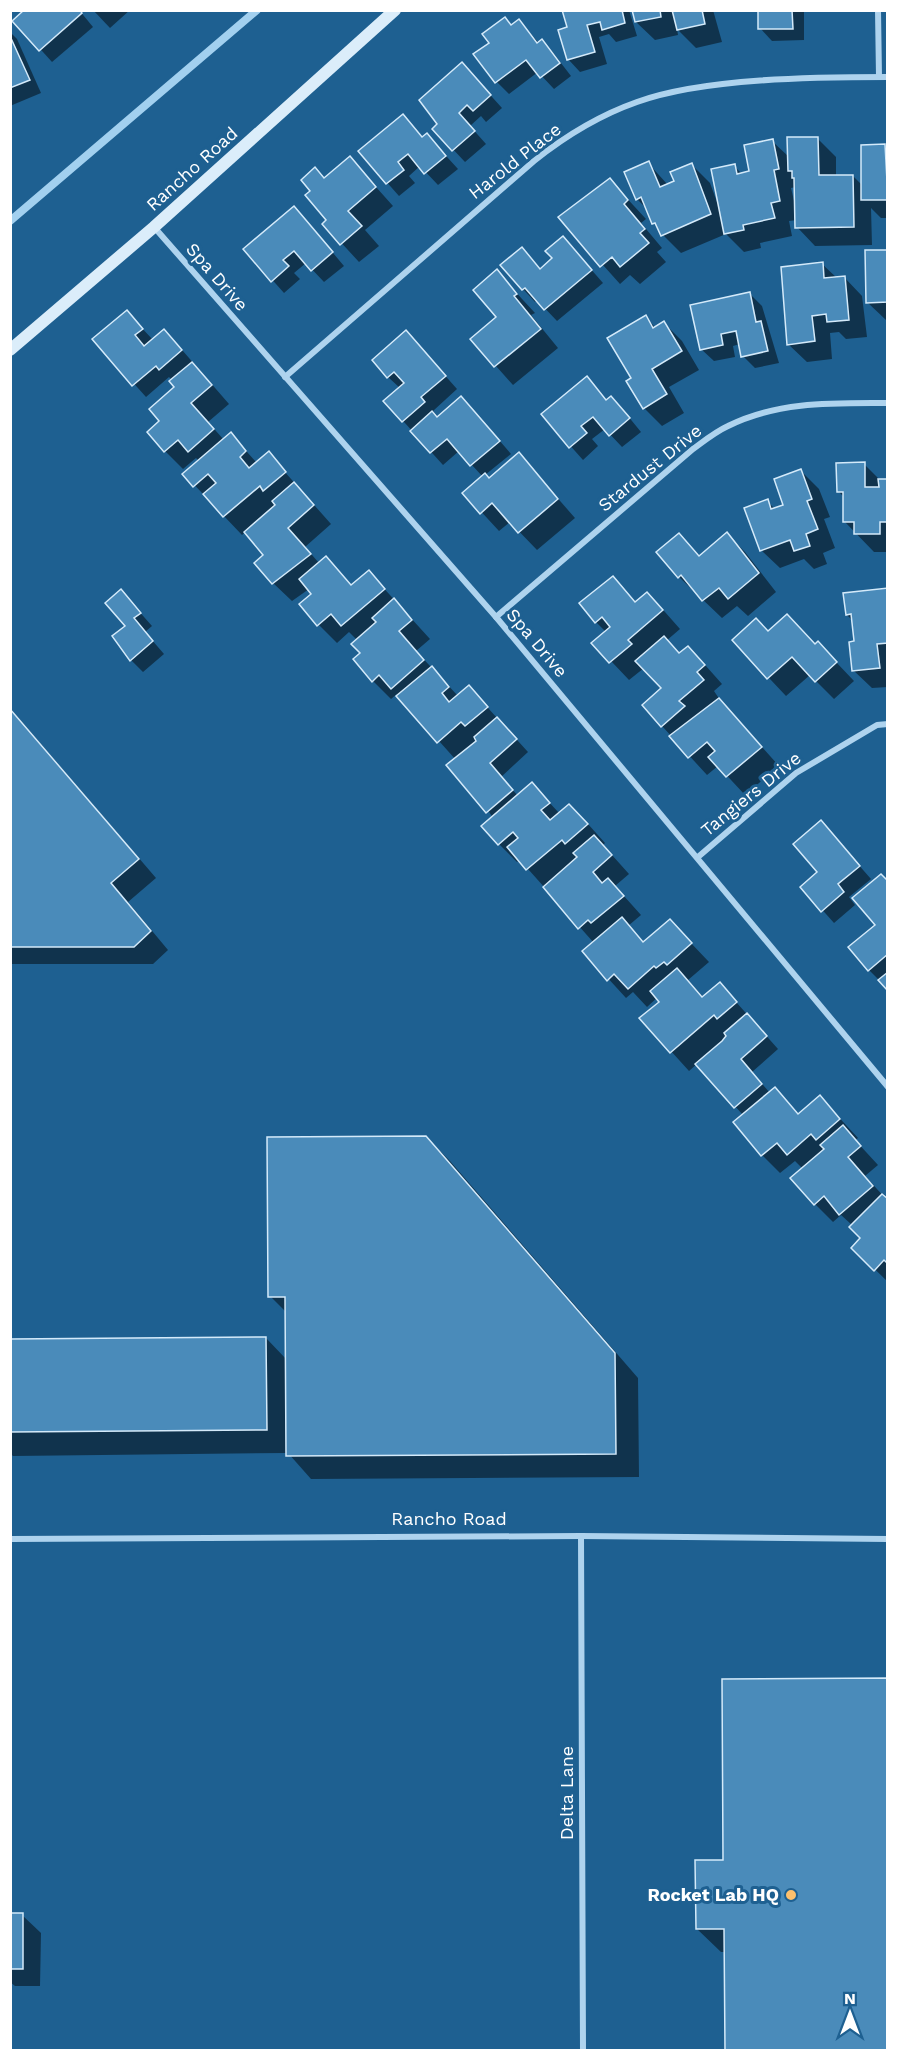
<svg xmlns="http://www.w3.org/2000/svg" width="898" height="2061" font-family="'Work Sans',sans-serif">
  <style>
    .shadow { fill: #0007; fill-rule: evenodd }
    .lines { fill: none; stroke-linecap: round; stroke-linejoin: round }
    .stream { stroke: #a2d0ef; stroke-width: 8 }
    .building { fill: #4a8bba; stroke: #d4eafa; stroke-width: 1.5 }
    .street { stroke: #aed3ee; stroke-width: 6 }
    .secondary { stroke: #dbedfa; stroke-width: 12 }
    .poi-dot { fill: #fdc06d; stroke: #1e6091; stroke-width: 2 }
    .labels { text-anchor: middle; stroke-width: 6; stroke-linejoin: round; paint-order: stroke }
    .street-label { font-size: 18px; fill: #fff; stroke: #1e6091 }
    .poi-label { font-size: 18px; font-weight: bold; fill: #fff; stroke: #1e6091; text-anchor: end }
  </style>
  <rect width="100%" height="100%" fill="#1e6091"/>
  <g class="shadow">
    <path d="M79,10l14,17 -41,35 -37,-41z"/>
    <path d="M93,10h37l-20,18z"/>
    <path d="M564,10h65l8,26 -21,6 -7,-8 -10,3 8,27 -27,8 -12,-13 1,-31z"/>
    <path d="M634,10h79l9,32 -26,6 -19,-19 1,6 -23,5 -19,-18z"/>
    <path d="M759,10h45v30l-32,1 -12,-13z"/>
    <path d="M519,21l20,22 3,-2 12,13 17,22 -17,13 -16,-17 -29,22 -12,-12 -6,-39z"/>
    <path d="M10,32l7,7 24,54 -31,13z"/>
    <path d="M474,77l28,31 -16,14 -5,-6 -11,10 16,18 -21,18 -31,-33z"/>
    <path d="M403,116l20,22 4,-3 31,34 -20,16 -18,-19 -11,10 6,7 -16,13 -39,-44z"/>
    <path d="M818,139l18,18v19h17l10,10 21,-40 4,3v69h-7l-10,-10 1,37 -57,1 -18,-19v-7l-8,1 3,15 -32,7 1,5 -17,4 -18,-18 -45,19 -18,-18 -15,-25 -11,-11 11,-36 20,22 8,-3 16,-17 18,18 7,19 17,-36 8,8 9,-2 21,-31 17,16zM796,187l-1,18 -4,-17z"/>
    <path d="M350,158l43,48 -28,24 14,16 -20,16 -35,-38 5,-4 -17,-29z"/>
    <path d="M610,180l36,39 -5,4 21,25 -5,4 9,10 -26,22 -10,-9 -10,9 -60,-67z"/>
    <path d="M306,221l38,45 -20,16 -18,-19 -12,10 6,6 -16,14 -39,-44z"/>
    <path d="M522,249l19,21 34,-19 28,32 -46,38 -20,-21 -2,2 -12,-13z"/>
    <path d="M888,251v69h-2l-19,-18z"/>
    <path d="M822,264l15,14 7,-1 18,19 5,41 -21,2 -7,-7 -9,1 2,26 -25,3 -19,-18z"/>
    <path d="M497,272l38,41 -4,2 27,33 -45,37 -41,-46 26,-21z"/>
    <path d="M749,293l13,13 17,57 -24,5 -12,-12 -3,-12 -7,2 2,11 -21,4 -13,-12z"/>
    <path d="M127,312l26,28 23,3 53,61 -21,18 16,18 7,-6 26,29 11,-10 63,71 -26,23 14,16 7,-5 26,28 17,-14 61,67 -14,12 15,16 27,29 11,-9 59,65 -27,25 17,19 14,-12 28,30 28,10 17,19 -2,2 26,29 -14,12 26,29 -13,11 17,17 25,-22 39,41 -21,18 16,18 16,-14 58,65 -26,23 18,21 5,-4 24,26 21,-18 38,41 -3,2 23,25 -13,11 23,25v81l-35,-34 9,-10 -10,-13 -11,-10 -8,7 -18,-18 -12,-35 -8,-8 -15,12 -18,-18 -19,-40 -46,-51 -8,7 -48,-53 20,-16 -3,-5 -11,10 -14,-15 -7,6 -42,-46 10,-9 -74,-83 -3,2 -18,-18 -6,-26 -37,-58 -59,-66 -6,5 -18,-18 -16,-41 -8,-8 -12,11 -18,-18 -18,-21 13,-10 -5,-5 -17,12 -19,-18 -8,-28 -20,-23 -3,3 -58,-61 15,-13 -3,-3 -13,11 -18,-18 -4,-30 15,-34 -4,-7 -3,-3 -23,20 -52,-58z"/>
    <path d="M645,317l11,11 8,-5 18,18 17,29 -30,17 15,26 -22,13 -18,-18 -11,-30z"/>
    <path d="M418,345l39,44 -24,22 5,6 35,-7 38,44 -26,21 4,4 30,-25 56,64 -38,32 -27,-28 -11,9 -35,-38 19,-16 -24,-26 -16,14 -58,-64 15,-13 -12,-11z"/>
    <path d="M587,378l20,23 16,9 18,22 -19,15 -17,-18 -13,10 6,7 -15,14 -40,-45z"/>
    <path d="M864,464l17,17h7v71h-14l-29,-30v-24l-6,-6z"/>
    <path d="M801,471l18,18 11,28 -6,2 11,29 -12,5 4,11 -13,5 -10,-10 -24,9 -19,-18 6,-49 8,8 10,-3z"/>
    <path d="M727,534l18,18 31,40 -28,24 -11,-10 -15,12 -43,-41v-42l21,21z"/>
    <path d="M613,578l24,25 10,-9 18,18 15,17 -14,12 14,14 8,-7 18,18 16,18 -8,7 6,9 59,66 -34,29 -27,-29 -11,9 -45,-49 1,-38 -19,-20 -15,12 -35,-37 12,-11 -10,-10z"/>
    <path d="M888,590v97l-16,1 -19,-18 3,-27 -3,-22 -6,-6z"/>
    <path d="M121,591l31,35 -7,6 19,22 -21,18 -12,-12z"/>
    <path d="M769,633l47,13 20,16 18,19 -20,18 -24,-24 -24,21 -52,-55z"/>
    <path d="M10,708l146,170 -28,24 40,48 -15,14h-143z"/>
    <path d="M821,822l50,57 -22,18 6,8 -21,18 -32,-36 17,-15z"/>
    <path d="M888,882v107l-19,-19z"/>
    <path d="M426,1137l24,24 188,217 1,99 -328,2 -23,-26 -275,3 -3,-3v-113l256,-2 21,22v-47l-17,-17z"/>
    <path d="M888,1680v370h-162l-1,-98h-4l-24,-23 28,-67z"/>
    <path d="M10,1915h12l19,18 -1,53h-25l-5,-4z"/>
  </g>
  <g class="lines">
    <path class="stream" d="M10,221l247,-211"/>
  </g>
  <g class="building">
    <path d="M24,10h56l2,3 -43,38 -27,-30z"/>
    <path d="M562,10h60l3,13 -23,7 -2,-8 -13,3 8,27 -28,8 -9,-30 9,-3z"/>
    <path d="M632,10h28l1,7 -26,5z"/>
    <path d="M672,10h30l3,14 -28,6z"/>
    <path d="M758,10h34l1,19h-35z"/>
    <path d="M505,17l6,8 8,-6 18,24 5,-4 18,24 -20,15 -14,-18 -31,23 -22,-29 16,-11 -7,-9z"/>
    <path d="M10,36l20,44 -20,8z"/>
    <path d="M462,62l29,33 -18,16 -6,-6 -8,8 16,18 -23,20 -20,-22 5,-5 -18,-24z"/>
    <path d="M403,114l19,23 5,-4 19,23 -22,18 -16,-20 -10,8 6,8 -18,14 -28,-33z"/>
    <path d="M787,137h31l1,38h34l1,52 -59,1 -1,-50h-2v-7h-4z"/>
    <path d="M773,139l6,30 -5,1 6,31 -9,2 4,15 -32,7 1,5 -20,4 -13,-65 24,-5 2,10 12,-3 -5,-26z"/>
    <path d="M885,144l3,56h-27v-55z"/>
    <path d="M350,156l26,31 -28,24 14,15 -22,19 -18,-21 4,-4 -21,-25 5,-4 -9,-11 14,-13 9,11z"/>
    <path d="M649,161l11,26 14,-6 -4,-9 22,-9 19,51 -50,22 -6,-13 -3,1 -11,-27 -5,3 -12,-28z"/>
    <path d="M610,178l18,22 -4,4 21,25 -5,4 9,10 -29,24 -8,-10 -12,10 -42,-50z"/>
    <path d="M294,206l39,46 -22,19 -17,-20 -11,9 6,6 -18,16 -28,-33z"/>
    <path d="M563,236l29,34 -48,40 -19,-22 -3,2 -22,-25 22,-18 18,22 12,-11 -7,-7z"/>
    <path d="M865,250h23v52l-22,1z"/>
    <path d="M823,262l1,16 21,-2 4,44 -22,2 -1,-8 -14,2 3,25 -28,4 -6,-78z"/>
    <path d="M497,269l20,25 -3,2 27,33 -47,38 -24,-28 26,-22 -23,-27z"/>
    <path d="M750,292l6,30 5,-1 7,30 -27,6 -5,-26 -15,3 2,11 -23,5 -10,-45z"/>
    <path d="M127,310l16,19 -8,6 9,11 20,-17 18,21 -23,20 -3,-4 -24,20 -40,-47z"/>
    <path d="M646,315l7,13 11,-7 18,30 -30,18 15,25 -24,15 -17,-28 5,-3 -24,-40z"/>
    <path d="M406,330l40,46 -25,21 4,5 -23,20 -19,-21 21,-18 -10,-11 -7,6 -15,-18z"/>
    <path d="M192,362l20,23 -21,18 23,26 -26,23 -10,-12 -14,12 -17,-20 12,-11 -10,-12 25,-22 -5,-6z"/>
    <path d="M587,376l19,24 5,-4 19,22 -21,18 -16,-19 -12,9 6,7 -18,15 -28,-34z"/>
    <path d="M461,396l39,45 -30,25 -23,-27 -17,14 -20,-22 22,-20 5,6z"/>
    <path d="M231,432l15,19 -6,6 9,11 20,-17 17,21 -23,19 -3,-5 -37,31 -20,-23 13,-11 -8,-9 -15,13 -11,-13z"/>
    <path d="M519,452l39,47 -40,34 -26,-30 -12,11 -18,-21 23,-20 4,5z"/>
    <path d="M865,462v25h14l-1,-8h10v43h-8v12h-26v-12h-11v-30h-6l-1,-29z"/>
    <path d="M801,469l11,30 -5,2 11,28 -12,5 4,12 -16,5 -4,-11 -30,11 -16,-43 24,-9 3,10 12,-4 -9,-26z"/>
    <path d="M294,482l20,23 -26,23 23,26 -39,30 -18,-21 9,-8 -19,-23 31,-27 -3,-4z"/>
    <path d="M727,532l32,41 -31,26 -9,-11 -17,13 -21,-26 -3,3 -22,-26 23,-19 20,23z"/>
    <path d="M326,556l25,29 18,-15 16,19 -44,37 -10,-12 -14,12 -18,-22 12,-10 -12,-15z"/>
    <path d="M613,576l22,26 12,-10 16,18 -35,30 4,4 -23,19 -18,-20 19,-16 -8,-10 -7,6 -16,-20z"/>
    <path d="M888,588v55l-11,1 3,24 -28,3 -3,-29 5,-1 -3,-27 -5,1 -3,-22z"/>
    <path d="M121,589l20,24 -7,5 19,23 -23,20 -18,-25 13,-10 -20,-23z"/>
    <path d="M394,598l18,22 -13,11 25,29 -33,29 -12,-14 -7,7 -19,-23 7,-6 -9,-9 25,-22 -4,-4z"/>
    <path d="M787,614l28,30 3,-3 19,21 -22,20 -23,-25 -25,22 -35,-39 24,-22 12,13z"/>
    <path d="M664,636l15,17 9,-7 17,19 -8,7 7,8 -25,21 6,5 -24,21 -19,-22 19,-17 -26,-27z"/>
    <path d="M432,666l17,21 -7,6 7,9 20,-17 19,22 -23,19 -4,-4 -24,21 -41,-47z"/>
    <path d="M719,698l43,49 -36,30 -18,-20 7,-6 -8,-9 -19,16 -19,-22z"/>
    <path d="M10,709l129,150 -28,24 40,48 -17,16h-124z"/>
    <path d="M497,717l20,22 -27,24 23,27 -27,23 -40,-48 30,-24 -2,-4z"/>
    <path d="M532,782l18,21 -9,7 9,10 19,-16 19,20 -23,20 -3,-4 -36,30 -19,-23 11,-9 -5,-6 -15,13 -17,-19z"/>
    <path d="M821,820l39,46 -22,18 6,8 -23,20 -21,-25 17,-15 -24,-28z"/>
    <path d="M594,835l18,20 -19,17 9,11 6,-5 16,18 -33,27 -3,-3 -10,9 -35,-42 34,-30 -4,-4z"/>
    <path d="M881,874l7,7v73l-20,17 -20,-24 27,-22 -23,-27z"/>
    <path d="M622,917l21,25 27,-23 22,24 -25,22 -3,-3 -8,6 -2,-2 -26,23 -14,-15 -7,7 -25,-30z"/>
    <path d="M677,968l25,29 18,-15 17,20 -20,17 -3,-4 -44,38 -31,-35 20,-16 -9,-11z"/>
    <path d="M888,972v19l-10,-11z"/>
    <path d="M747,1013l20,23 -26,23 21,25 -28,24 -39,-44 27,-23 4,-5 -2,-3z"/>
    <path d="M775,1087l23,27 22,-19 20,24 -24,21 -5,-6 -24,21 -10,-12 -16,13 -28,-34z"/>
    <path d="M843,1125l18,21 -13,11 25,29 -34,29 -15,-19 -10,9 -24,-27 34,-29 -4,-4z"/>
    <path d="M426,1136l189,217 1,101 -330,2 -1,-159h-17l-1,-160z"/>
    <path d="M882,1194l6,5v65l-4,-4 -10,11 -23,-23 9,-10 -11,-11z"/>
    <path d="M266,1337l1,93 -257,2v-93z"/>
    <path d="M888,1678v372h-163l-1,-121h-28l-1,-69h28l-1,-181z"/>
    <rect x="10" y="1913" width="13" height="56"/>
  </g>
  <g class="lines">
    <g class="street">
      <path d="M878,10l1,67"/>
      <path d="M154,227l342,390 392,470"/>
      <path d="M285,377l249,-216c30,-24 66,-46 103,-59 66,-24 179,-25 251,-25"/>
      <path d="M496,617l197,-168c11,-8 22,-17 35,-23 50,-25 106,-23 160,-23"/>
      <path d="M698,857l98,-84 81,-48 11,-1"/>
      <path d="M581,1536l2,514"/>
      <path d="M10,1539l571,-3 307,3"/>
    </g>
    <path class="secondary" d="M10,350l144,-123 241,-217"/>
  </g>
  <circle class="poi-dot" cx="791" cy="1895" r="6"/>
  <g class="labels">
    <g class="street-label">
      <text transform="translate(515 161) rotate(-38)" y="6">Harold Place</text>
      <text transform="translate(192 169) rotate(-42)" y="6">Rancho Road</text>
      <text transform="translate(217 277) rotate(49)" y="6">Spa Drive</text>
      <text transform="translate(650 468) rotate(-39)" y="6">Stardust Drive</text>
      <text transform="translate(537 643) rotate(50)" y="6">Spa Drive</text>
      <text transform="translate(751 794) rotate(-39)" y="6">Tangiers Drive</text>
      <text x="449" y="1525">Rancho Road</text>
      <text transform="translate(567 1793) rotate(-90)" y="6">Delta Lane</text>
    </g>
    <g class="poi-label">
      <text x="779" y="1901">Rocket Lab HQ</text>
    </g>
  </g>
  <rect width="898" height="2061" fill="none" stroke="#ffffff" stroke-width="24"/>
  <g transform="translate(850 2013)" stroke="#1e6091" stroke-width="4.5" paint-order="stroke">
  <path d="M0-4.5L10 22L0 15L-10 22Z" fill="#ffffff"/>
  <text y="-9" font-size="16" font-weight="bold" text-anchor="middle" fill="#ffffff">N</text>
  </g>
</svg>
